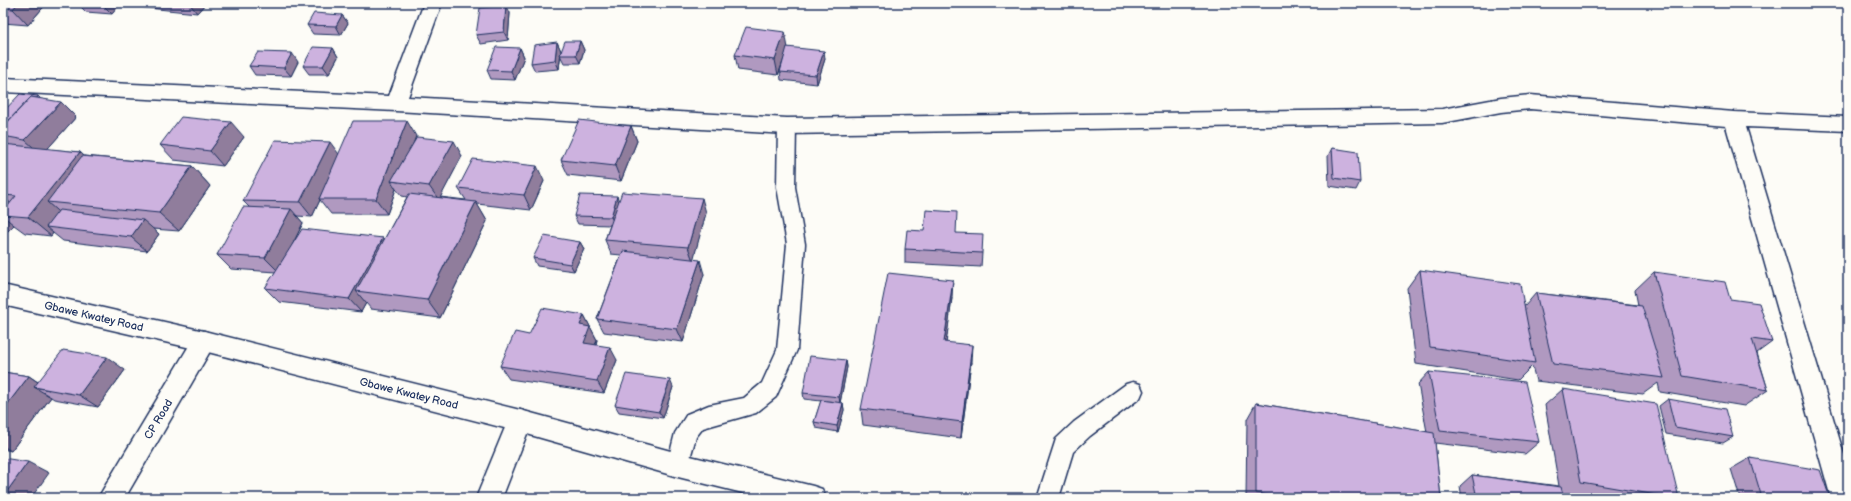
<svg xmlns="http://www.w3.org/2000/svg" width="1851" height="501" font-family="'Balsamiq Sans',sans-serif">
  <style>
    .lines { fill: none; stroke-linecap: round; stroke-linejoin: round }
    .service-casing { stroke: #1b2f5e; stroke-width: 3 }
    .minor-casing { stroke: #1b2f5e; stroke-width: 3 }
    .tertiary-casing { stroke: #1b2f5e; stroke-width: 3 }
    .service { fill: #fdfcf7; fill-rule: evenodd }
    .minor { fill: #fdfcf7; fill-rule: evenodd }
    .tertiary { fill: #fdfcf7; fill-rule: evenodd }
    .wall { fill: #b099c0; stroke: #1b2f5e; fill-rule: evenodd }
    .shaded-wall { fill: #907d9c; stroke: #1b2f5e }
    .building { fill: #cdb2df; stroke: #1b2f5e }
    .labels { text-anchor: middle; stroke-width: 3; stroke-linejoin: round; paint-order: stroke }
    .street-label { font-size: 11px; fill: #1b2f5e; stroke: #fdfcf7 }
  </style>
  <rect width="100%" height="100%" fill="#fdfcf7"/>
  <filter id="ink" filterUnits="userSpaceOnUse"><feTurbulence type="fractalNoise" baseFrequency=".025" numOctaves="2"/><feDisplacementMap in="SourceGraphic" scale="8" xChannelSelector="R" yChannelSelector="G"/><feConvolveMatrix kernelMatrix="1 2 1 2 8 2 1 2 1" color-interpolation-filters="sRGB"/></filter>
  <g filter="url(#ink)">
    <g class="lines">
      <g class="service-casing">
        <g id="service">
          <path d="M787,120l6,1 3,5 -1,61 10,57 -8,106 -21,47 -20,16 -53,15 -7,9 -10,35 -8,3 -8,-3 -3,-7 8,-32 12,-19 22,-9 35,-7 18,-15 15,-33 10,-106 -10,-57 1,-61 3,-5z"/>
          <path d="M1133,382l7,2 3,7 -3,7 -50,38 -17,16 -14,46h-22l19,-59 18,-17 52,-38z"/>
        </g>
      </g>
      <g class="minor-casing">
        <g id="minor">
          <path d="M424,3h18l-34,94 379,21 655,-9 59,-11 29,-3 204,17 114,5v14l-102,-4 102,341v30h-17l-105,-372 -196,-17 -29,3 -59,11 -655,11 -391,-23 -393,-19v-14l386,18z"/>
          <path d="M204,331l8,3 4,7 -91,157h-27l98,-164z"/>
          <path d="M520,410l9,3 3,8 -30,77h-26l35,-85z"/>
        </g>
      </g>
      <g class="tertiary-casing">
        <path id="tertiary" d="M3,285l201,46 316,79 158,43 135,33 9,3 4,9h-63l-85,-21 -158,-45 -316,-81 -201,-46z"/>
      </g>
      <use href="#service" class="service"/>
      <use href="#minor" class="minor"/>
      <use href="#tertiary" class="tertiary"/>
    </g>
    <g class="wall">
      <path d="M3,3h44l-19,22 -25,-2z"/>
      <path d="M121,3l-9,11 -26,-2 -8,-8z"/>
      <path d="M126,3h80l-9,10 -69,-7z"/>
      <path d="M506,5l4,8 -2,27 -27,4 -5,-9z"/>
      <path d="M342,15l6,8 -7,12 -28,-1 -6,-9z"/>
      <path d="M580,41l4,9 -4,13h-16l-4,-8z"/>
      <path d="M557,42l4,9 -2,18 -24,2 -4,-8z"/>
      <path d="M787,47l38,12 -8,25 -36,-4 -1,-8 4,-13 -6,16 -40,-5 -3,-15z"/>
      <path d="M333,48l5,9 -9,17h-20l-6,-8z"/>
      <path d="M520,48l4,9 -9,23 -24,-1 -4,-9z"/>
      <path d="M298,62l-7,14 -36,-1 -6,-9z"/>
      <path d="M38,96l3,3 35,18 -29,32 33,3 4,4 108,10 18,20 -31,45 -26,-2 6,5 -12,17 -84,-10 -10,-8 -2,3 -26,-3 -11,-8 -6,6h-5v-87h3l-3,-2v-30z"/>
      <path d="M631,126l6,15 -16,40 -53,-6 -7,-15z"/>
      <path d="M416,136l-3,8 49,12 -22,41 26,3 -8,-12 86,-7 -13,29 -54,-6 10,17 -47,97 -69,-9 -5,-6 -5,9 -82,-10 -14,-14 11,-16 -45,-3 -14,-14 32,-48 -6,-6 96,-47zM396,189l6,7 5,1 -23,43 -1,-2 -90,5 10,-20 -6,-7 15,1 8,-17 11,14h56z"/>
      <path d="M244,137l-21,29 -49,-6 -14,-15z"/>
      <path d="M1332,148l28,34 -4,8 -27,-4 -1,-30z"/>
      <path d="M619,200l87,13 -13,46 11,15 -21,68 -79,-10 -7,-13 24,-64 -10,-1 -6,-14 5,-15 -32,-1 -4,-8z"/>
      <path d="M956,233l26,20 -1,14 -76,-4v-14z"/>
      <path d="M580,242l4,7 -10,22 -37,-5 -4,-8z"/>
      <path d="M1420,270l105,36 11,-13 102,12 -3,-15 19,-18 76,27 42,43 -15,11 11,37 -24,16 -84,-14 -2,-9 -15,11 -107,-13 -4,-15 -14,14 -102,-16 -9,-76z"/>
      <path d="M952,298l-6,44 25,20 -10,76 -98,-13 -2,-16z"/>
      <path d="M584,315l13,25 -1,4 21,16 -13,33 -95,-14 -9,-13 29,-31z"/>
      <path d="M846,360l1,7 -7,36h3l1,7 -6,22 -22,-4 -2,-6 7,-21 -17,-2 -1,-6z"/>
      <path d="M125,370l-27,37 -44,-8 -3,-2 -40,54 -8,-2v-77l26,4 9,6z"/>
      <path d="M1429,372l110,70 -14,12 -90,-11 6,55h-195l1,-79 9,-16 171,29 -9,-48z"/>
      <path d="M673,387l-10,31 -44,-6 -4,-7z"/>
      <path d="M1563,389l116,109h-108l-8,-1 1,1h-102l-2,-12 12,-11 87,11 -14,-81z"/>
      <path d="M1668,399l65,38 -10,6 -57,-9 -7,-28z"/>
      <path d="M1750,458l80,40h-90l-9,-29z"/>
    </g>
    <g class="shaded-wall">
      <path d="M18,3h29l-19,22 -15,-16z"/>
      <path d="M106,3h15l-9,11 -8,-8z"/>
      <path d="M189,3h17l-9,10z"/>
      <path d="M506,5l4,8 -2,27 -4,-8z"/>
      <path d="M342,15l6,8 -7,12 -5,-9z"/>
      <path d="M785,32l3,16 -10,27 -3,-15z"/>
      <path d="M580,41l4,9 -4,13 -4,-8z"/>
      <path d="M557,42l4,9 -2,18 -4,-9z"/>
      <path d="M333,48l5,9 -9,17 -6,-8z"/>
      <path d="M520,48l4,9 -9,23 -4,-9z"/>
      <path d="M824,51l1,8 -8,25 -1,-9z"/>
      <path d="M292,53l6,9 -7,14 -7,-8z"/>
      <path d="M61,102l15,15 -34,38 -17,-15z"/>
      <path d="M407,121l9,15 -17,46 -8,-1 5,8 -9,25 -11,-15z"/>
      <path d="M231,122l13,15 -21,29 -13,-15z"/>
      <path d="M631,126l6,15 -16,40 -6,-15z"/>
      <path d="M454,141l8,15 -23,44 -10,-14z"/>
      <path d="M330,142l11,15 -22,42 1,1 -8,17 -12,-15z"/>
      <path d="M80,152l21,20 -54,30 18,16 -19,9 7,6 -2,3 -23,-19z"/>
      <path d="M192,166l18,20 -31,45 -20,-18z"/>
      <path d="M537,166l7,15 -13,29 -7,-15z"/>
      <path d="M617,196l3,8 -5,21 -4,-8z"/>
      <path d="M3,197l20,16 -20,2z"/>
      <path d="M702,198l4,15 -13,48 -5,-14z"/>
      <path d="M476,202l11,19 -47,97 -13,-18z"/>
      <path d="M291,209l12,14 -24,49 -14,-14z"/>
      <path d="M3,216l11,9 -6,6 -5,-4z"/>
      <path d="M143,220l16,14 -12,17 -16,-14z"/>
      <path d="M383,238l10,15 -37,38 10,12 -5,9 -12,-13z"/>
      <path d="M580,242l4,7 -10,22 -4,-7z"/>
      <path d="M700,260l4,14 -21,68 -6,-13z"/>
      <path d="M953,280l-1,18 -8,61v-17z"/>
      <path d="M584,315l13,25 -6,16 -7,-13 -4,-18z"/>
      <path d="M972,345l-1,17 -10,76 1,-16z"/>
      <path d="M610,347l7,13 -13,33 -7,-12z"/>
      <path d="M107,357l18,13 -27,37 -19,-12z"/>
      <path d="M846,360l1,7 -7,36 -1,-6z"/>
      <path d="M29,376l20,14 -15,-3 17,10 -40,54 -8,-5v-36z"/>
      <path d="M670,380l3,7 -10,31 -4,-6z"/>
      <path d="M843,403l1,7 -6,22 -1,-6z"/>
      <path d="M28,462l21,11 -18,25h-28v-1z"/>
    </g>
    <g class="building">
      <path d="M3,3h15l-5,6 -10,-1z"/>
      <path d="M79,3h27l-2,3 -26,-2z"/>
      <path d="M506,5l-2,27 -28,3 4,-27z"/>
      <path d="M314,13l28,2 -6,11 -29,-1z"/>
      <path d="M746,27l39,5 -10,28 -40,-5z"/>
      <path d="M565,41h15l-4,14h-16z"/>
      <path d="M557,42l-2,18 -24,3 3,-18z"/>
      <path d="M313,47l20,1 -10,18h-20z"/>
      <path d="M496,47l24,1 -9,23 -24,-1z"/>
      <path d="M787,47l37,4 -8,24 -36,-3z"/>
      <path d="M258,52l34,1 -8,15 -35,-2z"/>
      <path d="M20,94l18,2 -1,2 -6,-1 -24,25h-4v-10z"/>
      <path d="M31,97l30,5 -36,38 -22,-4v-9z"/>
      <path d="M181,117l50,5 -21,29 -50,-6z"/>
      <path d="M579,120l52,6 -16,40 -54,-6z"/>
      <path d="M353,121h54l-31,78h-57z"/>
      <path d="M417,137l37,4 -25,45 -38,-5z"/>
      <path d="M275,140l55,2 -30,60 -57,-1z"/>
      <path d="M3,144l77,8 -52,65 -25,-2v-3l13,-16 -13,-1z"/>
      <path d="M1332,148l26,4 2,30 -26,-4z"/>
      <path d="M82,156l110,10 -33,47 -112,-11z"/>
      <path d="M473,159l64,7 -13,29 -66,-7z"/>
      <path d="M622,192l80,6 -14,49 -83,-7z"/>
      <path d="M409,194l67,8 -49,98 -71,-9z"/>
      <path d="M580,195l37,1 -6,21 -37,-1z"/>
      <path d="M243,207l48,2 -26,49 -48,-3z"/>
      <path d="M59,210l84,10 -12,17 -85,-10z"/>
      <path d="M926,210l31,2 -1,21 27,1 -1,19 -77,-4 2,-19 17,1z"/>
      <path d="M302,229l81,9 -34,61 -84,-11z"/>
      <path d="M544,236l36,6 -10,22 -37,-6z"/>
      <path d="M623,251l77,9 -23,69 -80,-10z"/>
      <path d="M1420,270l100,14 15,79 -105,-16z"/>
      <path d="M1654,272l71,10 5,17 29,4 13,39 -20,-3 16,51 -86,-14z"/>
      <path d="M888,273l65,7 -9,62 28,3 -10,77 -101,-13z"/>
      <path d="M1536,293l106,13 22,72 -111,-14z"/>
      <path d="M542,308l42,7 -4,10 10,2 -6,16 26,4 -13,34 -97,-15 15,-34 14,3z"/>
      <path d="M63,350l44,7 -28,38 -45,-8z"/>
      <path d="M810,356l36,4 -7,37 -36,-4z"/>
      <path d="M3,372l26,4 -26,34z"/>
      <path d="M1429,372l96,10 14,60 -99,-11z"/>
      <path d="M626,374l44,6 -11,32 -44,-7z"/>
      <path d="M1563,389l93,15 23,94h-5l-93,-16z"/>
      <path d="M1668,399l57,10 8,28 -58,-10z"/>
      <path d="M821,400l22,3 -6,23 -23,-4z"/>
      <path d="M1256,403l178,30 7,65h-156l-29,-5z"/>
      <path d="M3,458l25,4 -25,35z"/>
      <path d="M1750,458l70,12 10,28h-68z"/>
      <path d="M1472,475l89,12 3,11h-87z"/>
    </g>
  </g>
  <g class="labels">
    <g class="street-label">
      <text transform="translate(94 316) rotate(13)" y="4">Gbawe Kwatey Road</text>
      <text transform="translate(409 393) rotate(14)" y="4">Gbawe Kwatey Road</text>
      <text transform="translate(158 419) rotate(-59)" y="4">CP Road</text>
    </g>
  </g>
  <rect width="1851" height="501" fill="none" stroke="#fdfcf7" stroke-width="16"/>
  <rect x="8" y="8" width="1835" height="485" fill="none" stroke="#1b2f5e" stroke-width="1.5" filter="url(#ink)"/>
</svg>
